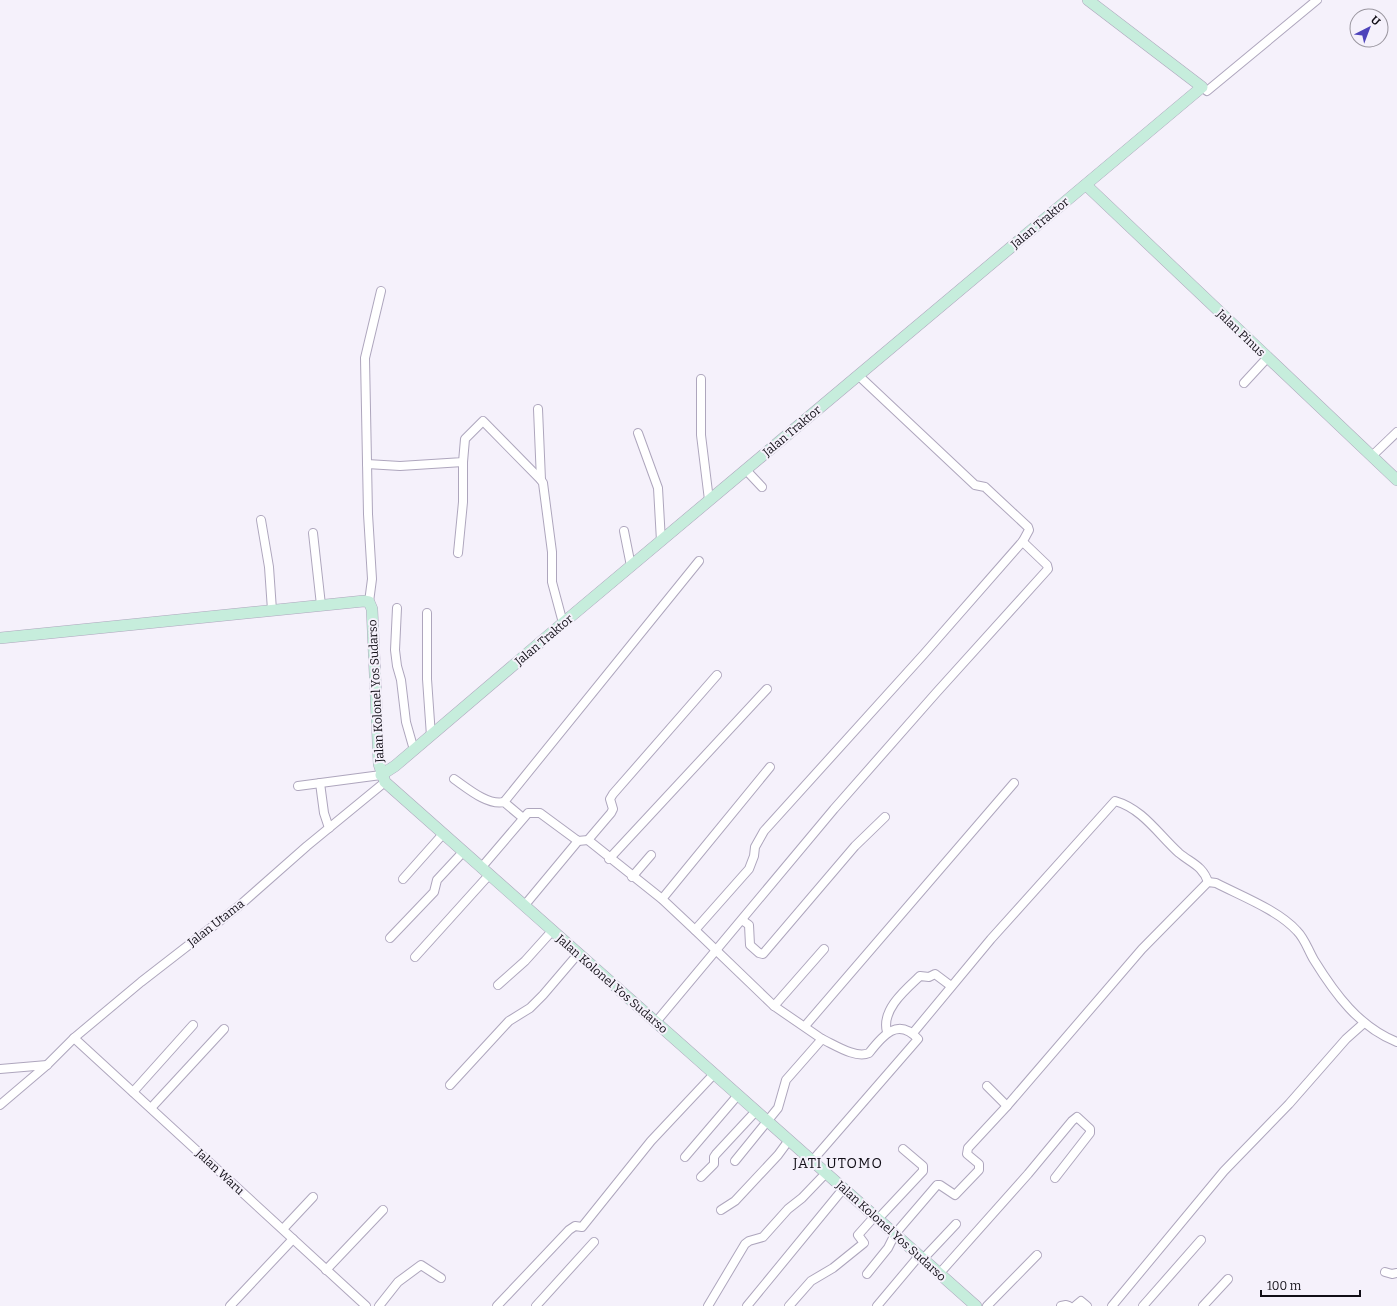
<svg xmlns="http://www.w3.org/2000/svg" width="1397" height="1306" font-family="Bitter,serif">
  <style>
    .lines { fill: none; stroke-linecap: round; stroke-linejoin: round }
    .street-casing { stroke: #aea6bd; stroke-width: 10 }
    .secondary-casing { stroke: #aea6bd; stroke-width: 12 }
    .street { stroke: #fff; stroke-width: 8 }
    .secondary { stroke: #c6eddc; stroke-width: 11 }
    .labels { text-anchor: middle; stroke-width: 4; stroke-linejoin: round; paint-order: stroke }
    .street-label { font-size: 12px; fill: #110e16; stroke: #f5f1fb }
    .quarter-label { font-size: 14px; letter-spacing: 1px; fill: #110e16; stroke: #f5f1fb }
  </style>
  <rect width="100%" height="100%" fill="#f5f1fb"/>
  <g class="lines">
    <g class="street-casing">
      <g id="street">
        <path d="M1202,87l5,4 110,-91"/>
        <path d="M701,379v56l8,65"/>
        <path d="M1244,383l24,-26"/>
        <path d="M538,409l3,71 2,3 9,69v30l11,41"/>
        <path d="M638,433l20,55 3,53"/>
        <path d="M1372,456l25,-24"/>
        <path d="M367,464l33,2 63,-4 2,-23 18,-18 58,59"/>
        <path d="M746,470l16,17"/>
        <path d="M261,520l8,47 3,43"/>
        <path d="M624,531l7,35"/>
        <path d="M313,533l8,72"/>
        <path d="M458,553l5,-51v-40"/>
        <path d="M369,602l3,-23 -4,-65 -3,-156 16,-67"/>
        <path d="M397,608l-2,42 2,16 4,14 5,42 8,28"/>
        <path d="M427,613v66l4,57"/>
        <path d="M454,779c13,9 34,27 50,23l19,16"/>
        <path d="M320,783l4,30 5,15"/>
        <path d="M298,786l83,-11"/>
        <path d="M504,802l195,-241"/>
        <path d="M588,840l74,59 33,31 79,76 48,33 -36,41 -8,28 -43,53"/>
        <path d="M609,859l158,-170"/>
        <path d="M481,868l47,-55h12l38,28 10,-1 23,-27 2,-4 -3,-10 3,-5 104,-119"/>
        <path d="M632,877l19,-22"/>
        <path d="M403,879l40,-45"/>
        <path d="M662,899l108,-132"/>
        <path d="M524,906l54,-65"/>
        <path d="M742,920l7,5 1,20 9,8 4,1 92,-108 30,-29"/>
        <path d="M695,930l54,-61 5,-13 1,-9 9,-16 160,-177 99,-113"/>
        <path d="M390,938l44,-46 3,-12 26,-28"/>
        <path d="M415,957l74,-82"/>
        <path d="M498,985l27,-24 27,-30"/>
        <path d="M774,1006l50,-57"/>
        <path d="M656,1022l178,-213 102,-116 112,-124 -1,-4 -23,-22 -1,-2 6,-11 -1,-3 -43,-40 -10,-2 -117,-110"/>
        <path d="M805,1026l209,-243"/>
        <path d="M887,1032c-6,-22 18,-42 33,-56l9,1 6,-3 16,12"/>
        <path d="M913,1033l78,-94 124,-138c28,8 43,33 64,52 12,10 24,13 29,29"/>
        <path d="M74,1038l292,268"/>
        <path d="M0,1069l47,-4"/>
        <path d="M450,1085l59,-64 21,-13 13,-13 35,-41"/>
        <path d="M987,1086l20,20"/>
        <path d="M133,1092l60,-67"/>
        <path d="M0,1105l47,-40 27,-27 67,-56 98,-76 68,-60 78,-64"/>
        <path d="M151,1108l73,-79"/>
        <path d="M685,1157l53,-62"/>
        <path d="M812,1161l106,-122c-20,-22 -35,-4 -49,14 -13,6 -34,-8 -47,-14"/>
        <path d="M701,1177l13,-13v-7l2,-3 40,-43"/>
        <path d="M721,1210l14,-9 43,-46 11,-15"/>
        <path d="M878,1219l45,-48v-5l-20,-17"/>
        <path d="M283,1229l30,-32"/>
        <path d="M923,1259l33,-35"/>
        <path d="M326,1270l57,-60"/>
        <path d="M1385,1272l7,2 5,-1"/>
        <path d="M867,1274l21,-26 7,-14 42,-49h3l15,10 24,-25v-6l-12,-10 1,-6 39,-42 135,-157 66,-67 8,1c25,13 62,27 81,48 8,8 11,19 17,29 21,34 45,67 83,82"/>
        <path d="M939,1274l89,-100 44,-53 5,-4 13,12v4l-35,45"/>
        <path d="M230,1306l63,-67"/>
        <path d="M379,1306l19,-24 23,-17 20,13"/>
        <path d="M497,1306l72,-76 6,-4 7,1 69,-86 63,-67"/>
        <path d="M536,1306l58,-64"/>
        <path d="M708,1306l37,-62 4,-3 14,-4 25,-28 14,-11 24,-25"/>
        <path d="M747,1306l96,-117"/>
        <path d="M789,1306l22,-25 22,-13 31,-25 -6,-8 17,-19"/>
        <path d="M877,1306l42,-50"/>
        <path d="M987,1306l50,-51"/>
        <path d="M1061,1306l5,-1 3,1"/>
        <path d="M1075,1306l6,-5 6,5"/>
        <path d="M1112,1306l112,-135 65,-67 57,-65 18,-16"/>
        <path d="M1143,1306l58,-66"/>
        <path d="M1203,1306l25,-27"/>
      </g>
    </g>
    <g class="secondary-casing">
      <g id="secondary">
        <path d="M1086,185l311,295"/>
        <path d="M0,638l364,-37 5,1 3,7 7,155 6,18 591,524"/>
        <path d="M381,775l14,-9 168,-143 639,-536 -114,-87"/>
      </g>
    </g>
    <use href="#street" class="street"/>
    <use href="#secondary" class="secondary"/>
  </g>
  <g class="labels">
    <g class="street-label">
      <text transform="translate(1040 223) rotate(-40)" y="4">Jalan Traktor</text>
      <text transform="translate(1241 333) rotate(44)" y="4">Jalan Pinus</text>
      <text transform="translate(792 431) rotate(-40)" y="4">Jalan Traktor</text>
      <text transform="translate(544 640) rotate(-40)" y="4">Jalan Traktor</text>
      <text transform="translate(376 691) rotate(-93)" y="4">Jalan Kolonel Yos Sudarso</text>
      <text transform="translate(216 923) rotate(-38)" y="4">Jalan Utama</text>
      <text transform="translate(612 984) rotate(41)" y="4">Jalan Kolonel Yos Sudarso</text>
      <text transform="translate(220 1172) rotate(43)" y="4">Jalan Waru</text>
      <text transform="translate(891 1231) rotate(42)" y="4">Jalan Kolonel Yos Sudarso</text>
    </g>
    <g class="quarter-label">
      <text x="838" y="1168">JATI UTOMO</text>
    </g>
  </g>
  <g transform="translate(1369 28) rotate(42)"><circle r="19" fill="#f5f1fb" stroke="#9a969f"/>
  <path d="M0-3L7 15L0 10L-7 15Z" fill="#4e44bb"/>
  <text y="-6" font-size="11" font-weight="bold" text-anchor="middle" fill="#110e16">U</text>
  </g>
  <path d="M1261 1290v6h99v-6" fill="none" stroke="#110e16" stroke-width="2"/>
  <text x="1267" y="1290" font-size="12" fill="#110e16" stroke="#f5f1fb" stroke-width="3" paint-order="stroke">100 m</text>
</svg>
